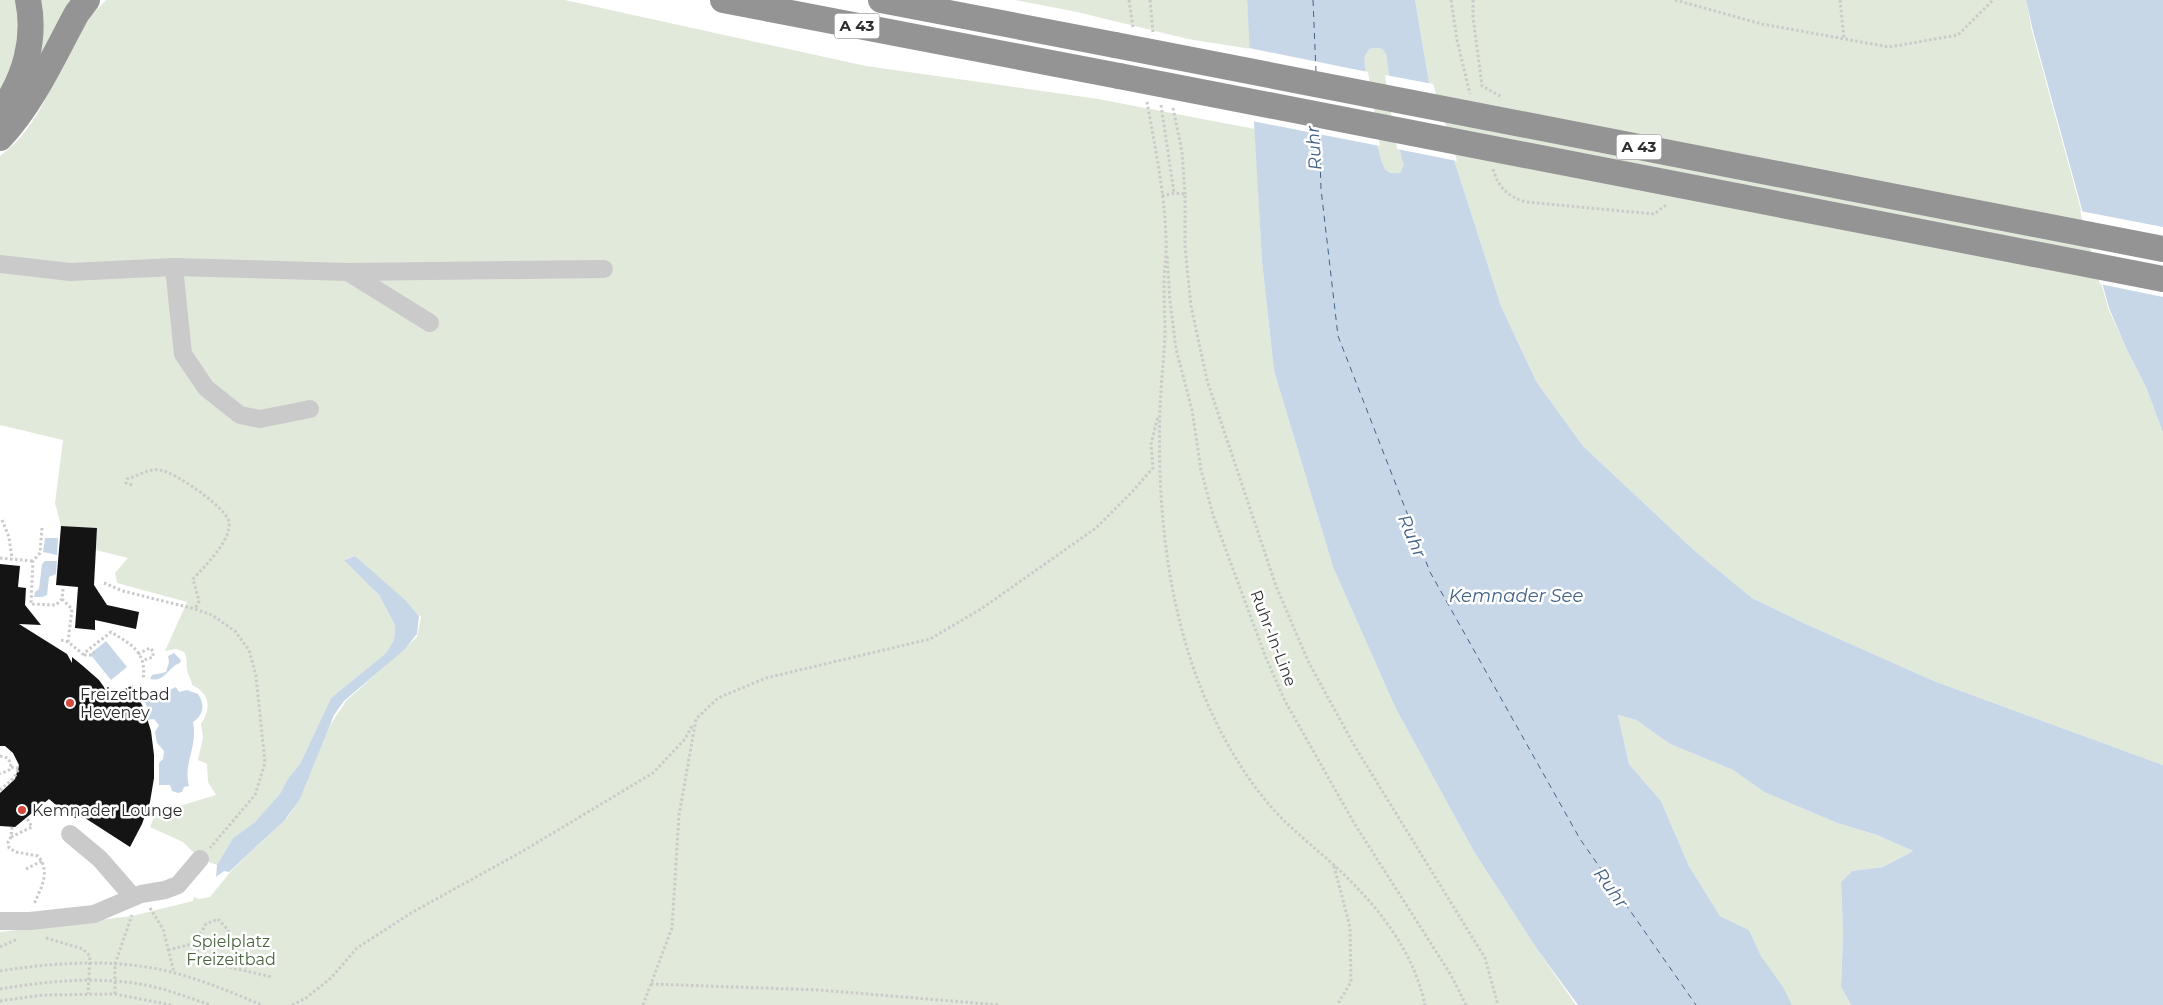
<svg xmlns="http://www.w3.org/2000/svg" width="2163" height="1005" font-family="Montserrat,sans-serif">
  <style>
    .green { fill: #e1e9db }
    .water { fill: #c8d7e8; fill-rule: evenodd }
    .pier { fill: #fff }
    .lines { fill: none; stroke-linecap: round; stroke-linejoin: round }
    .ferry { stroke: #426287; stroke-width: 1; stroke-dasharray: 6 5; stroke-linecap: butt }
    .building { fill: #141414 }
    .path { stroke: #cacaca; stroke-width: 3; stroke-dasharray: 2.5 2.5; stroke-linecap: butt }
    .minor { stroke: #cacaca; stroke-width: 18 }
    .highway { stroke: #949494; stroke-width: 26 }
    .highway-bridge { stroke: #949494; stroke-width: 26 }
    .poi-dot { fill: #d6473c; stroke: #fff; stroke-width: 2 }
    .labels { text-anchor: middle; stroke-width: 5; stroke-linejoin: round; paint-order: stroke }
    .shield { fill: #fff; stroke: #6c6c6c; stroke-width: 1 }
    .shield-label { font-size: 15px; font-weight: bold; fill: #2d2d2d }
    .street-label { font-size: 16px; fill: #2d2d2d; stroke: #fff }
    .poi-label { font-size: 16px; fill: #2d2d2d; stroke: #fff; text-anchor: start }
    .park-label { font-size: 16px; fill: #4a643e; stroke: #fff }
    .water-label { font-size: 18px; font-style: italic; fill: #426287; stroke: #fff }
  </style>
  <rect width="100%" height="100%" fill="#fff"/>
  <g class="green">
    <path d="M0,0h25l2,21 -27,82z"/>
    <path d="M30,0h54l-84,114z"/>
    <path d="M106,0h459l301,66 232,33 157,30 7,133 12,109 59,196 62,140 78,143 64,99 39,56h-1576v-73l132,-16 61,-15 1,-4 5,2 11,-2 21,-26 57,-54 11,-17 30,-73 17,-26 71,-64 4,-20 -66,-61 -10,3 34,36 16,30 -1,15 -8,13 -55,45 -31,66 -11,13 -8,17 -26,28 -22,16 -16,27 -17,-6 -17,-17 -33,-15 4,-10 9,-6 53,-16 -8,-13 -1,-18 -9,-4 5,-23 -2,-13c10,-15 10,-30 -9,-39 0,-5 -3,-7 -4,-12 -3,-7 1,-12 -4,-21l-8,-3 -11,2 22,-49 -70,-19 -2,-10 13,-15 -32,-8 1,-22 -36,-2 -6,-23 8,-63 -63,-15v-269c44,-31 56,-90 85,-133 6,-8 14,-15 21,-23z"/>
    <path d="M1015,0h232l4,49 -63,-10 -111,-27z"/>
    <path d="M1415,0h611l6,31 76,277 18,40 20,39 17,46v332l-229,-84 -126,-56 -56,-27 -57,-47 -112,-105 -47,-65 -35,-75 -72,-224z"/>
    <path d="M1377,48l5,1 4,5 15,103 4,8 -5,8c-6,0 -10,1 -14,-3 -8,-7 -24,-104 -21,-114 1,-3 3,-5 4,-7z"/>
    <path d="M1618,715l18,5 34,24 63,26 31,22 73,31 40,12 36,16 -30,16 -31,4 -11,11 2,52 -2,53 10,18h-59l-10,-18 -21,-31 -12,-26 -29,-14 -31,-50 -28,-65 -32,-37z"/>
  </g>
  <g class="water">
    <path d="M1247,0h168l14,82 72,224 35,75 47,65 112,105 57,47 56,27 126,56 229,84v240h-312l-10,-18 2,-53 -2,-52 11,-11 31,-4 30,-16 -36,-16 -40,-12 -73,-31 -31,-22 -63,-26 -34,-24 -18,-5 11,49 32,37 28,65 31,50 29,14 12,26 22,31 9,18h-214l-41,-56 -64,-99 -78,-143 -62,-140 -59,-196 -12,-109zM1377,48l5,1 4,5 15,103 3,8 -4,8c-6,0 -10,1 -14,-3 -8,-8 -24,-104 -21,-114 0,-1 4,-6 4,-7z"/>
    <path d="M2026,0h137v433l-17,-46 -20,-39 -17,-40 -76,-277z"/>
    <path d="M45,538h13l-1,17 -14,-3z"/>
    <path d="M355,556l49,43 15,17 -2,18 -13,16 -60,51 -10,14 -34,84 -15,21 -56,52 -5,-1 -8,6 1,-12 16,-27 22,-16 25,-28 9,-17 11,-13 31,-66 55,-45 8,-13 1,-15 -16,-30 -35,-35z"/>
    <path d="M45,561h12l-1,13 -7,3 -2,18 -5,2h-8l1,-5 4,-3 3,-25z"/>
    <path d="M106,641l21,26 -16,13 -21,-26z"/>
    <path d="M174,653l7,7 -1,3c-11,3 -15,20 -30,16l2,-4 14,-3 3,-10 -1,-6z"/>
    <path d="M176,687l3,5 8,-2 11,4c7,10 6,21 -5,28 5,26 -10,40 -4,64l-5,1 -2,5 -4,1 -6,-2 -2,-6h-11v-22l4,-4 1,-8 -7,-8 -2,-11 4,-7 -5,-6 -7,1 -2,-8 3,-2 -3,-8z"/>
  </g>
  <g class="pier">
    <path d="M1249,48l119,24 12,74 -128,-25z"/>
    <path d="M1385,75l48,9 24,77 -60,-12z"/>
    <path d="M2080,211l83,16v70l-63,-13z"/>
  </g>
  <g class="lines">
    <g class="ferry">
      <path d="M1313,0l3,72"/>
      <path d="M1319,128l2,61 17,147 92,236 150,267 116,166"/>
    </g>
  </g>
  <g class="building">
    <path d="M61,526l36,2 -3,57 13,20 32,7 -3,17 -41,-9v10l-20,-2 3,-41 -22,-2z"/>
    <path d="M0,564l20,2 -2,21 8,1 -1,17 16,20 -22,-1 48,30 5,9v-6l11,9 16,14 12,17 21,-12 12,24 7,22 3,24v23l-4,24 -8,22 -12,23 -45,-29h-14l-22,-19 -34,28 -15,-1v-33l15,-14 4,-14 -6,-12 -8,-7h-5z"/>
  </g>
  <g class="lines">
    <g class="path">
      <path d="M1129,0l4,27"/>
      <path d="M1150,0l3,32"/>
      <path d="M1451,0l6,40 13,54"/>
      <path d="M1473,0v17l9,69 20,11"/>
      <path d="M1675,0l87,24 127,23 69,-12 35,-35"/>
      <path d="M1840,0l4,38"/>
      <path d="M1147,102c8,45 18,92 19,138 1,14 -2,29 -2,44 0,17 1,33 1,50 -1,24 -4,49 -5,74 -3,93 6,190 40,278 18,44 41,87 73,123 19,21 41,38 62,57 41,38 78,83 90,139"/>
      <path d="M1161,105l13,88"/>
      <path d="M1173,108l9,44 3,42"/>
      <path d="M1493,169c5,18 15,28 33,33l128,12 12,-9"/>
      <path d="M1162,196l12,-3 11,1v53l6,59 16,74 69,206 32,75 46,84 131,213 13,47"/>
      <path d="M1167,256l3,45 6,48 16,61 9,60 12,45 53,143 19,43 69,122 97,152 15,30"/>
      <path d="M132,485l-6,-2 1,-4c11,-3 22,-11 33,-9 15,2 67,38 69,52 3,18 -25,45 -36,57l6,22 -4,8"/>
      <path d="M2,520l7,17 3,22"/>
      <path d="M42,528l-2,25 -7,8 -2,43 25,1 6,-6"/>
      <path d="M0,558l33,3"/>
      <path d="M104,583l19,8 72,18 17,6 23,16 14,19 7,26 9,87 -10,32 -45,53"/>
      <path d="M63,589l-1,10 10,10 -4,33"/>
      <path d="M61,640l7,2 15,12 28,-22c21,13 36,20 32,48"/>
      <path d="M138,654l12,-6 3,3v6l-11,4"/>
      <path d="M84,655h7l4,-3"/>
      <path d="M0,756l8,2 3,6 -2,6 -9,4"/>
      <path d="M0,790l14,-12 5,-10 -9,-1"/>
      <path d="M12,827l-1,10 -3,5 1,6 7,4 22,4c13,16 3,32 -4,48"/>
      <path d="M11,837l21,-10 -6,-10"/>
      <path d="M1334,866l16,61 1,55 -14,23"/>
      <path d="M26,869l16,-8"/>
      <path d="M150,908l13,21 11,43"/>
      <path d="M46,938l37,11 7,7 -2,38"/>
      <path d="M195,943l11,-19 12,-5 10,11 20,41"/>
      <path d="M0,947l18,-8"/>
      <path d="M168,950l27,-7 5,15 16,2 12,7 44,10"/>
      <path d="M0,971c58,-9 118,-13 175,2 30,8 58,20 87,32"/>
      <path d="M651,984l168,6 181,15"/>
      <path d="M0,989c47,-8 98,-13 145,-4 22,4 44,13 66,20"/>
      <path d="M115,994v-30l17,-49"/>
      <path d="M0,1001l43,-6 72,-1 56,11"/>
      <path d="M292,1005l14,-7 25,-20 26,-30 54,-35 112,-62 130,-78 32,-34 8,-15"/>
      <path d="M643,1005l29,-77 7,-113 17,-96 22,-21 48,-20 164,-39 51,-30 115,-81 35,-35 22,-25 -2,-24 7,-28"/>
    </g>
    <g class="minor">
      <path d="M0,264l70,8 104,-5 174,5 256,-3"/>
      <path d="M174,267l9,87 23,34 34,27 20,4 50,-10"/>
      <path d="M348,272l82,51"/>
      <path d="M70,834l30,25 33,38"/>
      <path d="M0,921h30l64,-7 47,-20 24,-4 13,-5 22,-26"/>
    </g>
    <g class="highway">
      <path d="M723,0l396,76"/>
      <path d="M881,0l234,45"/>
      <path d="M2,110c23,-32 34,-71 26,-110"/>
      <path d="M0,138c33,-35 54,-83 77,-125l10,-13"/>
    </g>
    <g class="highway-bridge">
      <path d="M1115,45l1048,204"/>
      <path d="M1119,76l1044,203"/>
    </g>
  </g>
  <g class="poi-dot">
    <circle cx="70" cy="703" r="5"/>
    <circle cx="22" cy="810" r="5"/>
  </g>
  <g class="labels">
    <g class="shield">
      <rect x="834.5" y="13.5" width="45" height="25" rx="4"/>
      <rect x="1616.5" y="134.5" width="45" height="25" rx="4"/>
    </g>
    <g class="shield-label">
      <text x="857" y="31">A 43</text>
      <text x="1639" y="152">A 43</text>
    </g>
    <g class="street-label">
      <text transform="translate(1274 638) rotate(69)" y="6">Ruhr-In-Line</text>
    </g>
    <g class="poi-label">
      <text x="80" y="700">Freizeitbad<tspan x="80" dy="18">Heveney</tspan></text>
      <text x="32" y="816">Kemnader Lounge</text>
    </g>
    <g class="park-label">
      <text x="231" y="947">Spielplatz<tspan x="231" dy="18">Freizeitbad</tspan></text>
    </g>
    <g class="water-label">
      <text transform="translate(1314 148) rotate(-94)" y="6">Ruhr</text>
      <text transform="translate(1412 536) rotate(67)" y="6">Ruhr</text>
      <text x="1516" y="602">Kemnader See</text>
      <text transform="translate(1611 888) rotate(54)" y="6">Ruhr</text>
    </g>
  </g>
</svg>
